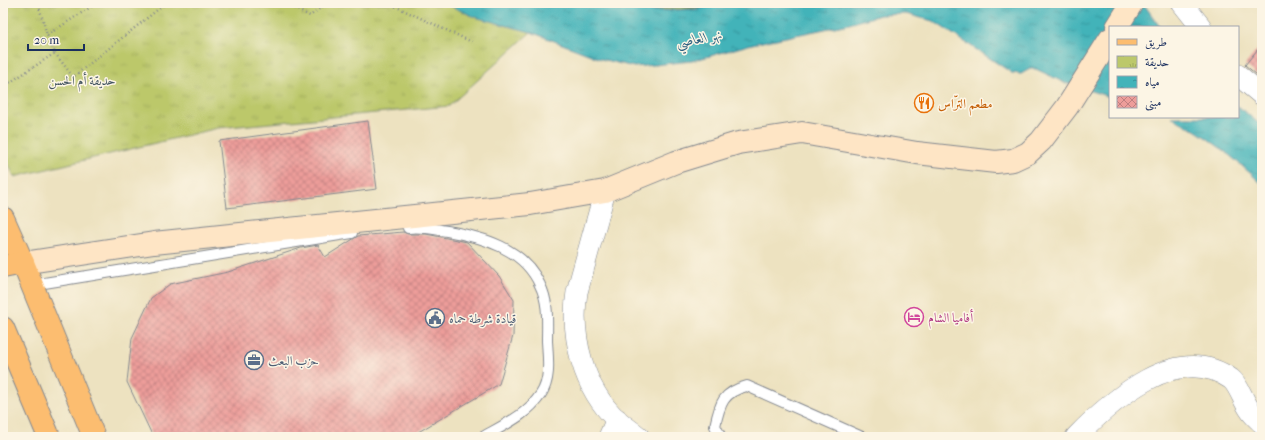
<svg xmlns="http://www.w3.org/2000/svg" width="1265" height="440" font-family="'IM FELL French Canon',Amiri,serif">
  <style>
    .forest { fill: url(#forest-firs); stroke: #586e5e }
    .park { fill: url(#park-tufts); stroke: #6c7c64 }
    .water { fill: url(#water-ripples); stroke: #2e718c }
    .building { fill: url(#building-cross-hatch) }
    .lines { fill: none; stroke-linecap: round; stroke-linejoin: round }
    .service-casing { stroke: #84888f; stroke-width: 12 }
    .minor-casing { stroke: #84888f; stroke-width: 22 }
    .secondary-casing { stroke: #84888f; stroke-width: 24 }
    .primary-casing { stroke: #84888f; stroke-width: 24 }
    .path { stroke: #84888f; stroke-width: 2.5; stroke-dasharray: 1 3; stroke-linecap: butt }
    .service { stroke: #fff; stroke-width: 10 }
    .minor { stroke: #fff; stroke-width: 21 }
    .secondary { stroke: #fee5c5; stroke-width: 22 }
    .primary { stroke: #fcbd6f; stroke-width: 22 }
    .labels { text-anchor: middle; stroke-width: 3; stroke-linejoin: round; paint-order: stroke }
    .park-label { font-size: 13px; fill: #435561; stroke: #fcf5e5 }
    .food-label { font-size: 13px; fill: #c56008; stroke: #fcf5e5; text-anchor: start }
    .hotel-label { font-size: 13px; fill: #b23c85; stroke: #fcf5e5; text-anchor: start }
    .service-label { font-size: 13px; fill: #4e5e75; stroke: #fcf5e5; text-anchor: start }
    .water-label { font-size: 14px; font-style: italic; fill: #295d7e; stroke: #fcf5e5 }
  </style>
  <defs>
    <pattern id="forest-firs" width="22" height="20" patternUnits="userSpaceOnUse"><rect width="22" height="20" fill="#95ac5e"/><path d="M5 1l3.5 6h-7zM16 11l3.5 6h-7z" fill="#798c51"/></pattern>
    <pattern id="park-tufts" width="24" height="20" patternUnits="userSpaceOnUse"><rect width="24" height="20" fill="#bcc86a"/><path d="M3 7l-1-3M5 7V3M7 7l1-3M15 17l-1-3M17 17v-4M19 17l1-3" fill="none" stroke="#a1ac5e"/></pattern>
    <pattern id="water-ripples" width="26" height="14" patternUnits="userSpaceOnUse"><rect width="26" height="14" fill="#42b3b9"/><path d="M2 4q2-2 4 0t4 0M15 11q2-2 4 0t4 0" fill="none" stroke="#36929a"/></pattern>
    <pattern id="building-cross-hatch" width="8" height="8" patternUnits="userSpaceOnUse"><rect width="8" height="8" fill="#ed9d9a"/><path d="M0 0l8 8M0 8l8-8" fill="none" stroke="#bf8081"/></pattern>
  </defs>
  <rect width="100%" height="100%" fill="#fcf5e5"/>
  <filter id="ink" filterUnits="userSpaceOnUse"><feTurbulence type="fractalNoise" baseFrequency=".025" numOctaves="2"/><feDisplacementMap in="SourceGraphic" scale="8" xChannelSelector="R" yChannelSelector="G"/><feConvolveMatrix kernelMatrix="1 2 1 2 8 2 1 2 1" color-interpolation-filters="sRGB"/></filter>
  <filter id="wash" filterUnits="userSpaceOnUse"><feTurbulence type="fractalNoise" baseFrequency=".012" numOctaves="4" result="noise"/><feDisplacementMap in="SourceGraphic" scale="16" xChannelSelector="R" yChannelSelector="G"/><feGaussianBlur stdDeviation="0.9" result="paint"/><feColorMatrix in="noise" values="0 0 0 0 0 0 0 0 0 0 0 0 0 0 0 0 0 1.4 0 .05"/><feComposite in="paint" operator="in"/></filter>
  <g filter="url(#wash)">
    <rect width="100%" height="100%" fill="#ede2c0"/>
    <path class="forest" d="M614,3h107c-37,9 -70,10 -107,0z"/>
    <path class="park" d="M3,3h441l31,14 56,15 -82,74 -231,22 -204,49 -11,-27z"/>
    <g class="water">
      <path d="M444,3h170l38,8 47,-2 22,-6h422l17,24h-50v70l-47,-15 -27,-13h-6l-9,5 -9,-1 -79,-52 -27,-7 -26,1 -31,9 -97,20 -60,17 -58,6 -33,-8 -70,-27 -56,-15z"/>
      <path d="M1238,106l24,20v58c-28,-26 -56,-50 -91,-67h67z"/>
    </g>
    <g id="blocks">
      <g class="building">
        <path d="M1262,44v35l-17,-14z"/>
        <path d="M368,121l9,68 -150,19 -8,-67z"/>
        <path d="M403,232l5,2h18l41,8 32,34 15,24 -1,36 -14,48 -89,53h-257l-26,-55 5,-44 19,-40 19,-14 58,-12 73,-24 17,-3 7,12 33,-21z"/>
      </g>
    </g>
  </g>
  <g filter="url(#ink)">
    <use href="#blocks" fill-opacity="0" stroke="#84888f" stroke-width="1"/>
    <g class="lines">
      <g class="service-casing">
        <g id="service">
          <path d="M408,228c13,-2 25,1 39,3 35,6 77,17 93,54 9,18 7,37 7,56 1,18 4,38 -6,53 -14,21 -37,31 -58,43"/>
          <path d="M32,285l320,-52"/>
          <path d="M721,437l-6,-11c5,-23 8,-34 32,-40l115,51"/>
        </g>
      </g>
      <g class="minor-casing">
        <g id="minor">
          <path d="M1182,3l19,24"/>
          <path d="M1238,75l24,20"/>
          <path d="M605,191l-28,101c-7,44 6,96 40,128 7,6 15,11 22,17"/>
          <path d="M609,437l8,-18"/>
          <path d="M1076,437c36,-37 101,-96 155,-58 8,6 12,22 19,31 3,5 8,9 12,13"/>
        </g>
      </g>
      <g class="secondary-casing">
        <g id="secondary">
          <path d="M1117,27l15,-24"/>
          <path d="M23,263l131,-20 376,-39 75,-13 71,-29 62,-19 64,-10 115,20 79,9 17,-2 15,-7 13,-12 26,-34 43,-68"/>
        </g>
      </g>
      <g class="primary-casing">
        <g id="primary">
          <path d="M3,218l20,45 71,174"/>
          <path d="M3,267l20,-4"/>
          <path d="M3,328l46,109"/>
        </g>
      </g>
      <g class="path">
        <path d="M289,3l2,4 19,9 17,-13"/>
        <path d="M388,3l84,39"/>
        <path d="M47,35l50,-32"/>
        <path d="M55,53l18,24 93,-74"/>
        <path d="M3,87l52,-34 -8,-18 -9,-32"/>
      </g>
      <use href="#service" class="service"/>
      <use href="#minor" class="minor"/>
      <use href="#secondary" class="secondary"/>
      <use href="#primary" class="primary"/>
    </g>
  </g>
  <defs>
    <g id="restaurant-ring" transform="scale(1)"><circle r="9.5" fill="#fcf5e5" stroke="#e8710a" stroke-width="1.5"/><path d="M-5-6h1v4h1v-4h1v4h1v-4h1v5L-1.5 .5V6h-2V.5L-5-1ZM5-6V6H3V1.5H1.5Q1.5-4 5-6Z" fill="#e8710a"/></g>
    <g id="hotel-ring" transform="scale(1)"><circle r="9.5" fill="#fcf5e5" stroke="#d1479c" stroke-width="1.5"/><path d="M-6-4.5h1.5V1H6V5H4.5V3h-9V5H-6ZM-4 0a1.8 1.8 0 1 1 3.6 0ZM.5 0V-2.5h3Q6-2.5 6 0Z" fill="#d1479c"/></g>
    <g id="civic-ring" transform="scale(1)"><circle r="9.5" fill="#fcf5e5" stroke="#5c6f8a" stroke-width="1.5"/><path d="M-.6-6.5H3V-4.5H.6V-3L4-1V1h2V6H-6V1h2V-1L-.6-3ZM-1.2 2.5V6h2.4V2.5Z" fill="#5c6f8a"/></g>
    <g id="office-ring" transform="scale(1)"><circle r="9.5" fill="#fcf5e5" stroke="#5c6f8a" stroke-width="1.5"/><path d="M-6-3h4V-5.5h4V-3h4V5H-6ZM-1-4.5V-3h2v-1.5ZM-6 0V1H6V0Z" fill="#5c6f8a"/></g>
  </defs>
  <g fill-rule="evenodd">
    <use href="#restaurant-ring" x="924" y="103"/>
    <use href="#hotel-ring" x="914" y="317"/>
    <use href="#civic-ring" x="435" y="318"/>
    <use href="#office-ring" x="254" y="360"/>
  </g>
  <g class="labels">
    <g class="park-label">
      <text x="82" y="85">حديقة أم الحسن</text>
    </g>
    <g class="food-label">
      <text x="938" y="108">مطعم الترّاس</text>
    </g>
    <g class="hotel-label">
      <text x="928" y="322">أفاميا الشام</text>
    </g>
    <g class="service-label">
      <text x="449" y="323">قيادة شرطة حماه</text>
      <text x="268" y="365">حزب البعث</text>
    </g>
    <g class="water-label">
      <text transform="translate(699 38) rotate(-11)" y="5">نهر العاصي</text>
    </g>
  </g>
  <rect width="1265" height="440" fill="none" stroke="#fcf5e5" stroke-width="16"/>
  <rect x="1109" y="26" width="130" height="92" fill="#fcf5e5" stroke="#a2a6af"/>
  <rect x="1117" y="39" width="20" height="6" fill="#fcbd6f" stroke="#a2a6af"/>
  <text x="1145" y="46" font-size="12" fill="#1b2f5e">طريق</text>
  <rect x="1117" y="56" width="20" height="12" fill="url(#park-tufts)" stroke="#a2a6af"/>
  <text x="1145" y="66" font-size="12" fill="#1b2f5e">حديقة</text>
  <rect x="1117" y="76" width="20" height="12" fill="url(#water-ripples)" stroke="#a2a6af"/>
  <text x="1145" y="86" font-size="12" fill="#1b2f5e">مياه</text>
  <rect x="1117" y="96" width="20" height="12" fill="url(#building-cross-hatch)" stroke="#a2a6af"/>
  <text x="1145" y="106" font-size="12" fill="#1b2f5e">مبنى</text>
  <path d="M28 44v6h56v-6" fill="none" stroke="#1b2f5e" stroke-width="2"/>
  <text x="34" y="44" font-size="12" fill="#1b2f5e" stroke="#fcf5e5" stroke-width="3" paint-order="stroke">20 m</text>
</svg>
